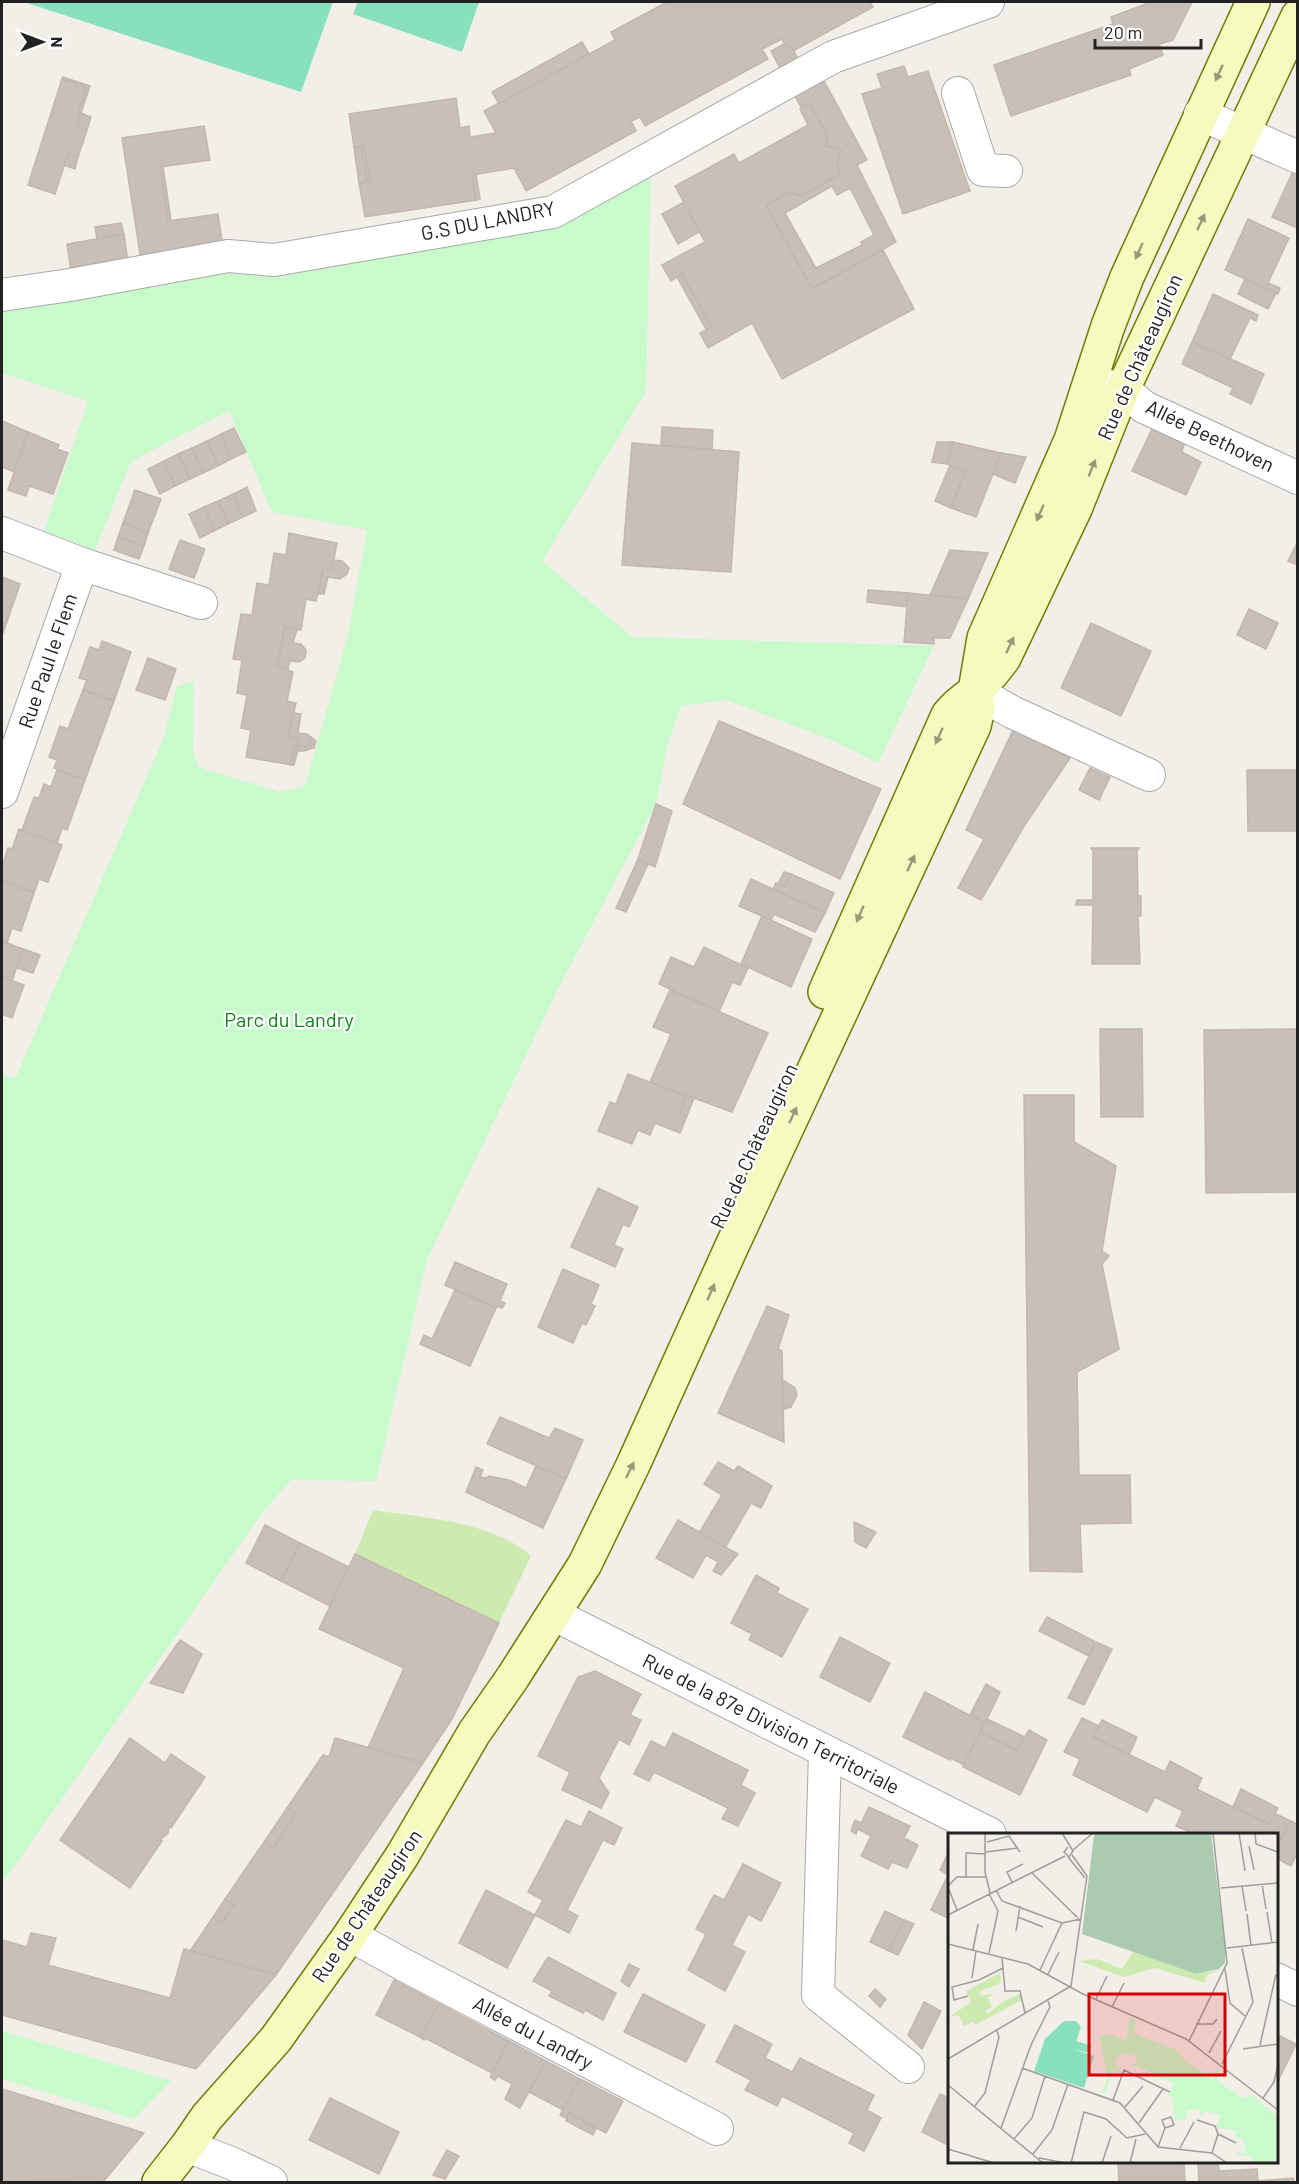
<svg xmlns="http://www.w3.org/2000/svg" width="1299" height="2184" font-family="Barlow,sans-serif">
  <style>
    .grass { fill: #cdebb0 }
    .park { fill: #c8facc }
    .pitch { fill: #88e0be }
    .building { fill: #c7bfb8; stroke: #c4b6ab; stroke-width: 1.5; fill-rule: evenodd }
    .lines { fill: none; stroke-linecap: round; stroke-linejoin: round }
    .street-casing { stroke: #a9a9a9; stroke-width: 34 }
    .secondary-casing { stroke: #707d05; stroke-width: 36 }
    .street { stroke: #fff; stroke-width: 32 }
    .secondary { stroke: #f7fabf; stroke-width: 33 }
    .oneway { fill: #979978 }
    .labels { text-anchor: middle; stroke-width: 4.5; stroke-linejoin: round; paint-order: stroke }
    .street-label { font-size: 20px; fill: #222; stroke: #fff }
    .park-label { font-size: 20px; fill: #0c8416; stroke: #fff }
    .inset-road { fill: none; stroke: #9f9d99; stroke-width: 1.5 }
    .view { fill: #d40000; fill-opacity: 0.15; stroke: #d40000; stroke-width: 3 }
    .inset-edge { fill: none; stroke: #222; stroke-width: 3 }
  </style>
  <rect width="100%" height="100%" fill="#f2efe9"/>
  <path class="grass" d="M373,1510c50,8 119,11 158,46l-32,67 -144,-69z"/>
  <g class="park">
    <path d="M651,168l-5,224 -104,169 90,76 302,9 -56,117 -47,-23 -104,-40 -46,6 -13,38 -12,60 -97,183 -132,273 -51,221 -85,-1 -29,33 -260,371v-810l13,5 149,-342 13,-51 17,-5 -1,71 5,15 82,25 25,-6 43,-151 19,-105 -95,-18 -43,-101 -98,50 -36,89 -51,-19 44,-130 -86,-28v-63l212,-35 79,-9 213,-33z"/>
    <path d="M2,2031l169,50 -37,38 -132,-40z"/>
  </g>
  <g class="pitch">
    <path d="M24,2h309l-32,90z"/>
    <path d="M358,2h121l-17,50 -109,-38z"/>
  </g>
  <g class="building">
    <path d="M667,2h203l3,5 -80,44 -2,-5 -4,2 -5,-9 -20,10 6,10 -123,67 -5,-9 -9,4 5,10 -110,60 -12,-23 -42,7 4,25 -111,17 -6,-34 11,-2 -6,-35 -10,1 -5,-33 107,-16 4,30 9,-2 1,11 26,-4 -12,-22 131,-71 -4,-8z"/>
    <path d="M1145,2h47l-19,38 -14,4 4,11 -34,14 2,6 -120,41 -17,-51 119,-41 -2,-7 35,-13z"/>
    <path d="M582,42l7,12 -90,50 -7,-12z"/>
    <path d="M784,44l3,4 4,-2 21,40 -6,4 -2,-2 -10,6 -23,-43z"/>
    <path d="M904,66l4,11 20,-6 42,120 -67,23 -41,-120 20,-6 -5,-14z"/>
    <path d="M63,77l27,9 -9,27h-3l8,-26 -24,-8z"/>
    <path d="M62,79l24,8 -8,26h3l-4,14 10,3 -9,27 -10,-3 -13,40 -27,-9z"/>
    <path d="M823,79l44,81 -10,5 39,77 -84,47 -46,-84 23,-13 12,4 39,-22 -3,-8 4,-16 -16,-4 3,-9 -18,-33 -8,5 -8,-15 10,-6 2,2zM832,186l5,9 13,-7 24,47 -13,7 1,3 -46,23 -31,-55z"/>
    <path d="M810,104l18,33 -3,9 16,4 -4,16 3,8 -39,22 -12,-4 -23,13 46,84 71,-39 31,59 -132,70 -30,-56 -44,25 -8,-15 11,-6 -29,-53 -11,7 -9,-16 43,-23 -30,-56 59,-32 5,9 69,-38 -8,-16z"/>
    <path d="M81,113l10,4 -4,13 -10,-3z"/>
    <path d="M204,126l6,34 -50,7 8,54 50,-7 5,33 -82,13 -19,-122z"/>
    <path d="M364,146l6,35 -3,1 -6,-35z"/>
    <path d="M354,147h7l6,35 -8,1z"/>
    <path d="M68,154l10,3 -3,12 -11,-4z"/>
    <path d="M163,166l8,55h-3l-8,-54z"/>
    <path d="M1295,167l3,1v60l-26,-11z"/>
    <path d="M476,174l4,25 -4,1 -4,-25z"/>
    <path d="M684,202l15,30 -21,12 -16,-30z"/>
    <path d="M1248,219l41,19 -21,45 12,5 -2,6 -53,-24z"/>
    <path d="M121,223l3,11 -27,5 -2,-12z"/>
    <path d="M124,234l4,28 -57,9 -4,-27z"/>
    <path d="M682,274l29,53 -5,2 -29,-52z"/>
    <path d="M1245,279l31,14 -8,16 -30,-15z"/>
    <path d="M1213,294l45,21 -2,6 -6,-3 -20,41 -38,-17z"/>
    <path d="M1192,342l72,32 -13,30 -21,-10 3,-6 -51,-24z"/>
    <path d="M2,421l26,11 -14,40 -12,-5z"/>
    <path d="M1155,423l31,14 -4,15 19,10 -15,33 -54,-24z"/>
    <path d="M662,427l51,3 -1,20 -51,-5z"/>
    <path d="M234,428l12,24 -15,7 -10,-25z"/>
    <path d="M28,432l31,13 -2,4 11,4 -15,41 -24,-8 -3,10 -18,-6z"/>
    <path d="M221,434l10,25 -13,7 -11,-25z"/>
    <path d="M207,441l11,25 -15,7 -11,-25z"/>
    <path d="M937,442h16l-6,22 -15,-2z"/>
    <path d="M953,442l48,11 -25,64 -25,-9 14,-37 -18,-7z"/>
    <path d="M632,443l107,9 -8,120 -109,-7z"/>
    <path d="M192,448l11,25 -13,6 -12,-25z"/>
    <path d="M1001,453l25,4 -11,26 -22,-9z"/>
    <path d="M178,454l12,25 -15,7 -11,-25z"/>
    <path d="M164,461l11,25 -15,8 -12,-25z"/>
    <path d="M950,465l15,6 -14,37 -16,-7z"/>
    <path d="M247,487l9,24 -13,6 -10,-23z"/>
    <path d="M135,490l26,9 -13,34 -25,-10z"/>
    <path d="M233,494l10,23 -15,7 -10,-23z"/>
    <path d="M218,501l10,23 -14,7 -10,-24z"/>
    <path d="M204,507l10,24 -14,7 -11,-24z"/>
    <path d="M123,523l25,10 -4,13 -26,-9z"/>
    <path d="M289,533l48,10 -5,26 -9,-1 -7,33 -10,-2 -5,31 -16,-2 -8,38 16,6 -6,29 9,2 -8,34 11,2v7l-4,-1 -4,20 -45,-8 5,-27 -10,-2 6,-33 -10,-2 5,-33 -9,-1 8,-45 11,1 5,-32 12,2 5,-32 12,2z"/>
    <path d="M118,537l26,9 -5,13 -25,-9z"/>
    <path d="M180,540l25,9 -11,29 -25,-9z"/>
    <path d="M1298,541v24l-10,-4z"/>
    <path d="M950,550l38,3 -20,46 -38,-4z"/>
    <path d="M333,560l9,1 7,7 -2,6 -7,5 -12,-2 -4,17h-6l5,-26 9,1z"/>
    <path d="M2,577l18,7 -17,49 -1,-1z"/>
    <path d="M868,590l40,3v14l-41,-5z"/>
    <path d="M908,593l60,6 -18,39h-16v6l-30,-2z"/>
    <path d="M1249,609l29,14 -12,26 -29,-14z"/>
    <path d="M1091,623l60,28 -30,65 -60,-28z"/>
    <path d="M285,628l12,1 -4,14 8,1 5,6 -1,8 -6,4 -9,-1 -2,8 -11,-3z"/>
    <path d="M102,641l29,11 -17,49 -31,-11 4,-10 -8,-2 11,-31 9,3z"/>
    <path d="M148,658l28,11 -11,31 -29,-10z"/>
    <path d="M83,690l31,11 -29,79 -31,-12 3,-8 -8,-3 11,-31 8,3z"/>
    <path d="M293,713l8,1 -3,19 9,1 4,3 -1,7 -4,3 -7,-1v-7l-11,-2z"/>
    <path d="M719,721l162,68 -41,90 -157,-75z"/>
    <path d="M1013,730l57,28 -44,65 -45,77 -23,-12 26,-49 -18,-9z"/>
    <path d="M311,737l5,4 -2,7 -10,3h-7l2,-5 7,1 4,-3z"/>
    <path d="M295,745l4,1 -5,19h-3z"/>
    <path d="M1090,768l20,9 -11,23 -20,-10z"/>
    <path d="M57,770l28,10 -18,50 -5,-2 -5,15 -35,-13 12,-33 5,1 5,-14 7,3z"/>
    <path d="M1247,770h51v61h-50z"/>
    <path d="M656,804l16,7 -17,56 -17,-8z"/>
    <path d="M19,829l43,16 -14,37 -9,-3 -5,14 -32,-12v-14l6,-19 4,1z"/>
    <path d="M1091,848h48l-2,3 1,45h3v20h-3l2,48h-48l1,-59h-17l1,-5h16v-49z"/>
    <path d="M638,859l10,5 -22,48 -10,-4z"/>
    <path d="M784,872l7,2 -6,13 -7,-3z"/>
    <path d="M791,874l43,19 -9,20 -52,-24 3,-6 9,4z"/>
    <path d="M751,879l74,34 -10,19 -41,-18 -3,6 -32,-14z"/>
    <path d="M2,881l32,12 -13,38 -9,-3 -5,15 -5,-2z"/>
    <path d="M762,916l50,23 -21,48 -50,-23z"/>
    <path d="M2,941l21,8 -11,32 -10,-4z"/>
    <path d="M704,947l44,21 -8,17 -8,-3 -13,30 -60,-28 12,-27 23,10z"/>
    <path d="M23,949l17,6 -7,18 -16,-5z"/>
    <path d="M2,977l22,8 -12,33 -10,-4z"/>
    <path d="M670,990l98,43 -36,79 -82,-30 21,-48 -18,-7z"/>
    <path d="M1100,1029h42l1,88h-42z"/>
    <path d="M1298,1029v163l-92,1 -2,-163z"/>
    <path d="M628,1074l58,22 -6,17 7,3 -7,17 -25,-10 -5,12 -12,-5 -6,14 -34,-13 12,-29 6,2z"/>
    <path d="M1024,1095h50v47l42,24 -14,85 7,5 -7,8 17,85 -42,23 2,103h51l1,48 -51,1 2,48 -52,-1z"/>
    <path d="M686,1096l8,2 -7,18 -7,-3z"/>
    <path d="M598,1188l40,19 -9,20 -6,-3 -9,21 9,4 -8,18 -44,-20z"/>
    <path d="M455,1262l52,22 -7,17 5,2 -3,5 -5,-2 -1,2 -51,-23z"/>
    <path d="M563,1269l36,16 -8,19 4,2 -9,19 -4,-2 -9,20 -35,-16z"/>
    <path d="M455,1290l41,18 -26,58 -50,-22 4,-9 8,4z"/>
    <path d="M767,1306l22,9 -11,34 4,2 2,91 -66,-29z"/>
    <path d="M783,1380l12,8 2,7 -6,12 -7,2z"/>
    <path d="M500,1417l49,21 6,-10 28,12 -17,39 -79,-35z"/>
    <path d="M718,1462l16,9 4,-5 34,20 -11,22 -10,-5 -26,45 -26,-15 23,-38 -18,-11z"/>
    <path d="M536,1466l30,13 -23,49 -77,-36 10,-25 7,3 -3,7 7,1 2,-2 20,4 17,8z"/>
    <path d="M678,1520l60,34 -17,21 -8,-4 5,-9 -12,-7 -13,23 -37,-20z"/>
    <path d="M854,1522l22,10 -10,16 -11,-6z"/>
    <path d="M265,1525l35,18 -19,38 -35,-18z"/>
    <path d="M300,1543l49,24 -19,39 -49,-25z"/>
    <path d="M355,1554l144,69 -47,96 -29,44 -55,-15 36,-80 -85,-39z"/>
    <path d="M756,1575l23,13 -2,5 31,16 -26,48 -33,-17 3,-6 -21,-11z"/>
    <path d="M1047,1617l49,25 -7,14 -50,-25z"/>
    <path d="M840,1637l50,26 -20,39 -50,-25z"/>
    <path d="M180,1640l22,14 -19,39 -33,-10z"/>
    <path d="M1096,1642l16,7 -28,56 -16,-7z"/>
    <path d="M595,1671l46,23 -11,21 11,5 -12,25 -10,-6 -20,39 10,15 -8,15 -39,-18 8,-18 -32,-16 40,-79z"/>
    <path d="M986,1684l14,8 -15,31 -15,-8z"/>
    <path d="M925,1692l60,31 -21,42 -13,-7 -1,2 -47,-23z"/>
    <path d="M1082,1718l17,8 -6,11 72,35 5,-11 32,17 -5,11 36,18 36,17 5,-11 17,8 -15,27v-14h-82l-18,-8 7,-15 -28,-14 -8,15 -74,-37 7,-16 -16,-7z"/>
    <path d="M987,1719l38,18 -8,13 -37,-18z"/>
    <path d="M1102,1720l35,17 -8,18 -36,-18z"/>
    <path d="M1029,1730l18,10 -27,55 -57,-28 17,-35 37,18z"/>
    <path d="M673,1733l75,37 -7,15 14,8 -17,33 -16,-7 6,-11 -74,-36 -5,9 -15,-7 17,-33 14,7z"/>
    <path d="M130,1738l35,25 6,-9 34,23 -34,51 -2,-2 -1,7 -8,7 2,1 -32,47 -70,-48z"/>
    <path d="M335,1738l88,25 -147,212 -86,-24 23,-34 9,6 12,-18 -9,-6 39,-57 9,6 23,-35 -9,-5 36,-53 6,2z"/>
    <path d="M1241,1789l37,19 -9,16 -36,-17z"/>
    <path d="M869,1807l41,19 -6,12 14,7 -11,23 -15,-6 -4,7 -27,-13 10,-20 -13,-7 -2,5 -5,-3 4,-11 6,3z"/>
    <path d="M287,1808l9,5 -23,35 -9,-6z"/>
    <path d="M589,1811l33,17 -8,17 -11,-5 -36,70 11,6 -9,17 -34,-18 8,-15 -15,-8 38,-72 15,7z"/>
    <path d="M1291,1821l7,4v27l-7,14 -15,-8v-10z"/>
    <path d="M950,1849v70l-19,-9 17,-35 -8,-5z"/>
    <path d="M743,1864l38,19 -20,38 -13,-7 -16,31 13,7 -20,39 -37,-21 18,-36 -10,-5 18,-34 10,5z"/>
    <path d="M486,1890l49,25 -28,53 -48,-25z"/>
    <path d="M225,1899l9,6 -12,18 -9,-6z"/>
    <path d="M885,1911l19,9 -15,31 -19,-9z"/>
    <path d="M904,1920l10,4 -16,31 -9,-4z"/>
    <path d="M31,1933l25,5 -8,27 122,33 14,-49 92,26 -80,94 -194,-54v-75l25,7z"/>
    <path d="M548,1957l68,36 -13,27 -18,-10 -2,3 -34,-17 3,-5 -19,-10z"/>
    <path d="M629,1964l10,5 -10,18 -8,-6z"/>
    <path d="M394,1980l45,24 -19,33 -44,-22z"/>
    <path d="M875,1989l11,10 -6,8 -11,-11z"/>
    <path d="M643,1994l62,31 -19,37 -62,-30z"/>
    <path d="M924,2002l17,9 -19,38 -14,-14z"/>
    <path d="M439,2004l70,37 -17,32 -67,-35 -1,2 -4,-3z"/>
    <path d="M735,2025l37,19 -7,14 27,14 8,-14 74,37 -7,15 14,8 -17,33 -15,-8 5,-10 -72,-37 -5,10 -32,-16 6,-10 -35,-18z"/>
    <path d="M1276,2034l20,10 -18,37 -2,-1z"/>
    <path d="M509,2041l37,20 -26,47 -15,-9 7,-15 -14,-8 -3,4 -5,-3z"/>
    <path d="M546,2061l34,18 -17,31 -34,-18z"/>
    <path d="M580,2079l43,22 -17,32 -37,-20 -3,5 -6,-3z"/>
    <path d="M2,2089l142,44 -41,49 -101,-1z"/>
    <path d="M940,2094l10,5v47l-28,-14z"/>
    <path d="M330,2098l69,34 -20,42 -70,-34z"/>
    <path d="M569,2113l27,15 -3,7 -27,-14z"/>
    <path d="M447,2150l12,6 -14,23 -12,-4z"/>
    <path d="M1118,2162h66l1,20h-66z"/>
    <path d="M1198,2162h20l1,9 38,-2 1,13h-59z"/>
    <path d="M1293,2178l1,4h-36v-1z"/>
  </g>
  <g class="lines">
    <g class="street-casing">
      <g id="street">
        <path d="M958,93l25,77 23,1"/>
        <path d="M1200,114l98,43"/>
        <path d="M2,295l68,-10 158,-29 46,4 279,-48 280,-155 155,-55"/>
        <path d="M1099,384l24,5 21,18 154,71"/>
        <path d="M2,533l80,31 -80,228"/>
        <path d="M82,564l119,39"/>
        <path d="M975,691l37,21 137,63"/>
        <path d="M553,1614l437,220"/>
        <path d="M825,1752l-7,243 90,72"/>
        <path d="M350,1935l54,30 313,164"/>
        <path d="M1276,1979l22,11"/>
        <path d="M187,2146l44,17 40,19"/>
      </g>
    </g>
    <g class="secondary-casing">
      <g id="secondary">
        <path d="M825,992l123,-277c8,-10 16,-16 26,-23 12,-10 21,-22 30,-34l71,-149 48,-120 175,-373"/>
        <path d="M159,2182l28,-36 20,-29 69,-78 74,-104 52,-79 72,-123 39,-56 72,-113 48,-99 98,-217 243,-522 4,-17 -3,-18 9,-53 87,-198 37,-114 19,-49 126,-275"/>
      </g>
    </g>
    <use href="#street" class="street"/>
    <use href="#secondary" class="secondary"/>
  </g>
  <defs><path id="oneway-solid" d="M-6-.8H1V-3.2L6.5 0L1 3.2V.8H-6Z" transform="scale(1.5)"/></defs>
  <g class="oneway">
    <use href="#oneway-solid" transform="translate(1219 73) rotate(115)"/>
    <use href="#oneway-solid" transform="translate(1201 222) rotate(-65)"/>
    <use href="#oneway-solid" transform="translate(1139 251) rotate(114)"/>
    <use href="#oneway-solid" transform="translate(1092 468) rotate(-68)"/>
    <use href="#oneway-solid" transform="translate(1040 513) rotate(114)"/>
    <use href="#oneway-solid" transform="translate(1010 645) rotate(-65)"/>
    <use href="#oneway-solid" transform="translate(939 736) rotate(114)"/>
    <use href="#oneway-solid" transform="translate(911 863) rotate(-65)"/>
    <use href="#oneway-solid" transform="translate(860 914) rotate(114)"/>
    <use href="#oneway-solid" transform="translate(793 1115) rotate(-65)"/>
    <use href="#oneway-solid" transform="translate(711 1292) rotate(-66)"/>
    <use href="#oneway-solid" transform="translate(630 1470) rotate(-64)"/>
  </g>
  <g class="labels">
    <g class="street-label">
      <text transform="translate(488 221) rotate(-11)" y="7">G.S DU LANDRY</text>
      <text transform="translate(1140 357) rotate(-66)" y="7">Rue de Châteaugiron</text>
      <text transform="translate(1210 436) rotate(26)" y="7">Allée Beethoven</text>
      <text transform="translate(48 661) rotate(-71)" y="7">Rue Paul le Flem</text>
      <text transform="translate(754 1146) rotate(-65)" y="7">Rue de Châteaugiron</text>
      <text transform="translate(771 1724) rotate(27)" y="7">Rue de la 87e Division Territoriale</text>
      <text transform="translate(367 1906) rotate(-56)" y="7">Rue de Châteaugiron</text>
      <text transform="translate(533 2033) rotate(28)" y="7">Allée du Landry</text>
    </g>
    <g class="park-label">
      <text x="289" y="1027">Parc du Landry</text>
    </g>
  </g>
  <g transform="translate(948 1833)">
    <rect width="330" height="330" fill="#f2efe9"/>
    <path d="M185,119l63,22 24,-4 -13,5 -2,8 -50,-15 -31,9 -45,-16 18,-2 25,10zM52,140l1,10 -22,9 2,4 14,-3 -7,5 4,9 -6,3 1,4 17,-13 16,-7 2,6 -47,25 -3,-3 -8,4 -5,-11 -10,2 22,-15 -5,-11z" fill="#cdebb0"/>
    <path d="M150,0h113l14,114v16l-6,6 -23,5 -114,-40 12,-99z" fill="#aacbaf"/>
    <path d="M181,184l7,3 -3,13 48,19 2,7 30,21 5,-15 -1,16 25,17 10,-3 26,22v44l-26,2 -1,-7 -11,-1 -7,-4 13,3 -2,-12 -3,-5 -7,2 3,-8 -21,-4 5,-12 -17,-4 -2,7 -2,-8h-14l1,8 -12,3 -3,-24 -4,-1 6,-13 -17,-6 -5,7 4,-10 -25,-10 5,-1 1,-7 -15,-3 -8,8 8,12 -9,-3 -8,24 -3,-1 6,-15 -9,-43h14l11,6 4,-5z" fill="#c8facc"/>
    <path d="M116,188h12l5,6 -5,14 16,5 -3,7 -16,-4 21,7 -10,32 -50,-17 11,-32z" fill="#88e0be"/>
    <path class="inset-road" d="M37,0v39l5,21M114,0l11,18 -4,6 -5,-5 4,-5M291,0l6,38M307,0l1,11 22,8M39,9l22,-6 11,16M301,13l5,24M125,17l20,-17M38,19l32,-4M120,24l17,21M83,39l47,46M18,44v-24l20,1M64,49l-5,-10 16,-8M314,51l4,25M0,53l9,-9h29M294,53l4,25M0,54l9,23M273,55l57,-5M48,57l6,11 60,22 19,-4M41,61l9,17 -9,42M319,79l5,31M299,81l4,32M0,82l117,-59M70,84l25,10M68,98l4,-25M0,111l80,20 55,30 103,45 92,71M279,115l51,-6M25,117l5,-26M54,125l3,33h15l5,22M277,136l5,34 15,13M92,137l22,-47M100,141l11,-22M24,145l4,-27M20,163l-14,4 -2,-13 27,-7 24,-12M148,166l11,-23M164,174l12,-24M250,191h15l4,-5M241,208l38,-78 -14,-130M312,212l16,-71M295,216l35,-5M261,220l12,-22M0,226l123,-73 16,-110 -15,-21M274,231l31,-62 -11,-54M74,235l98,35 38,44 54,6 15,10M0,252l95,78M315,265l11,-16 4,-17M165,267l11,-30 46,22M26,274l11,-14 14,-56 -2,-6M177,274l18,-21M249,287l18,6 3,8 -6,19M191,290l24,-34M53,295l30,-83 19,-38 -2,-6M270,301l18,9M66,306l18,-21 13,-42M210,314l7,-19 -3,-8 9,-3 3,8 -9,3M232,315l14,-26M0,316l46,14M85,321l19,-24 16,-46M91,325l27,5M123,330l13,-51 22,7 21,19 18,-4M154,330l9,-27M182,330l6,-24"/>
    <path class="view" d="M141,161h136v81h-136z"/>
    <rect width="330" height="330" class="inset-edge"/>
  </g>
  <rect width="1299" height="2184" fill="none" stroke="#222222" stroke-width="6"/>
  <g transform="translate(42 42) rotate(90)" stroke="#ffffff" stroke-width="4.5" paint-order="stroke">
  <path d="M0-4.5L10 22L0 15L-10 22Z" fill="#222222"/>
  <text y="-9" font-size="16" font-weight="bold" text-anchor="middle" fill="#222222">N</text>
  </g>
  <path d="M1095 39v9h106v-9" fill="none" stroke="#222222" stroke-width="3"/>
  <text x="1104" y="39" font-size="18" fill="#222222" stroke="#ffffff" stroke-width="4.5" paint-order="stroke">20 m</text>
</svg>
